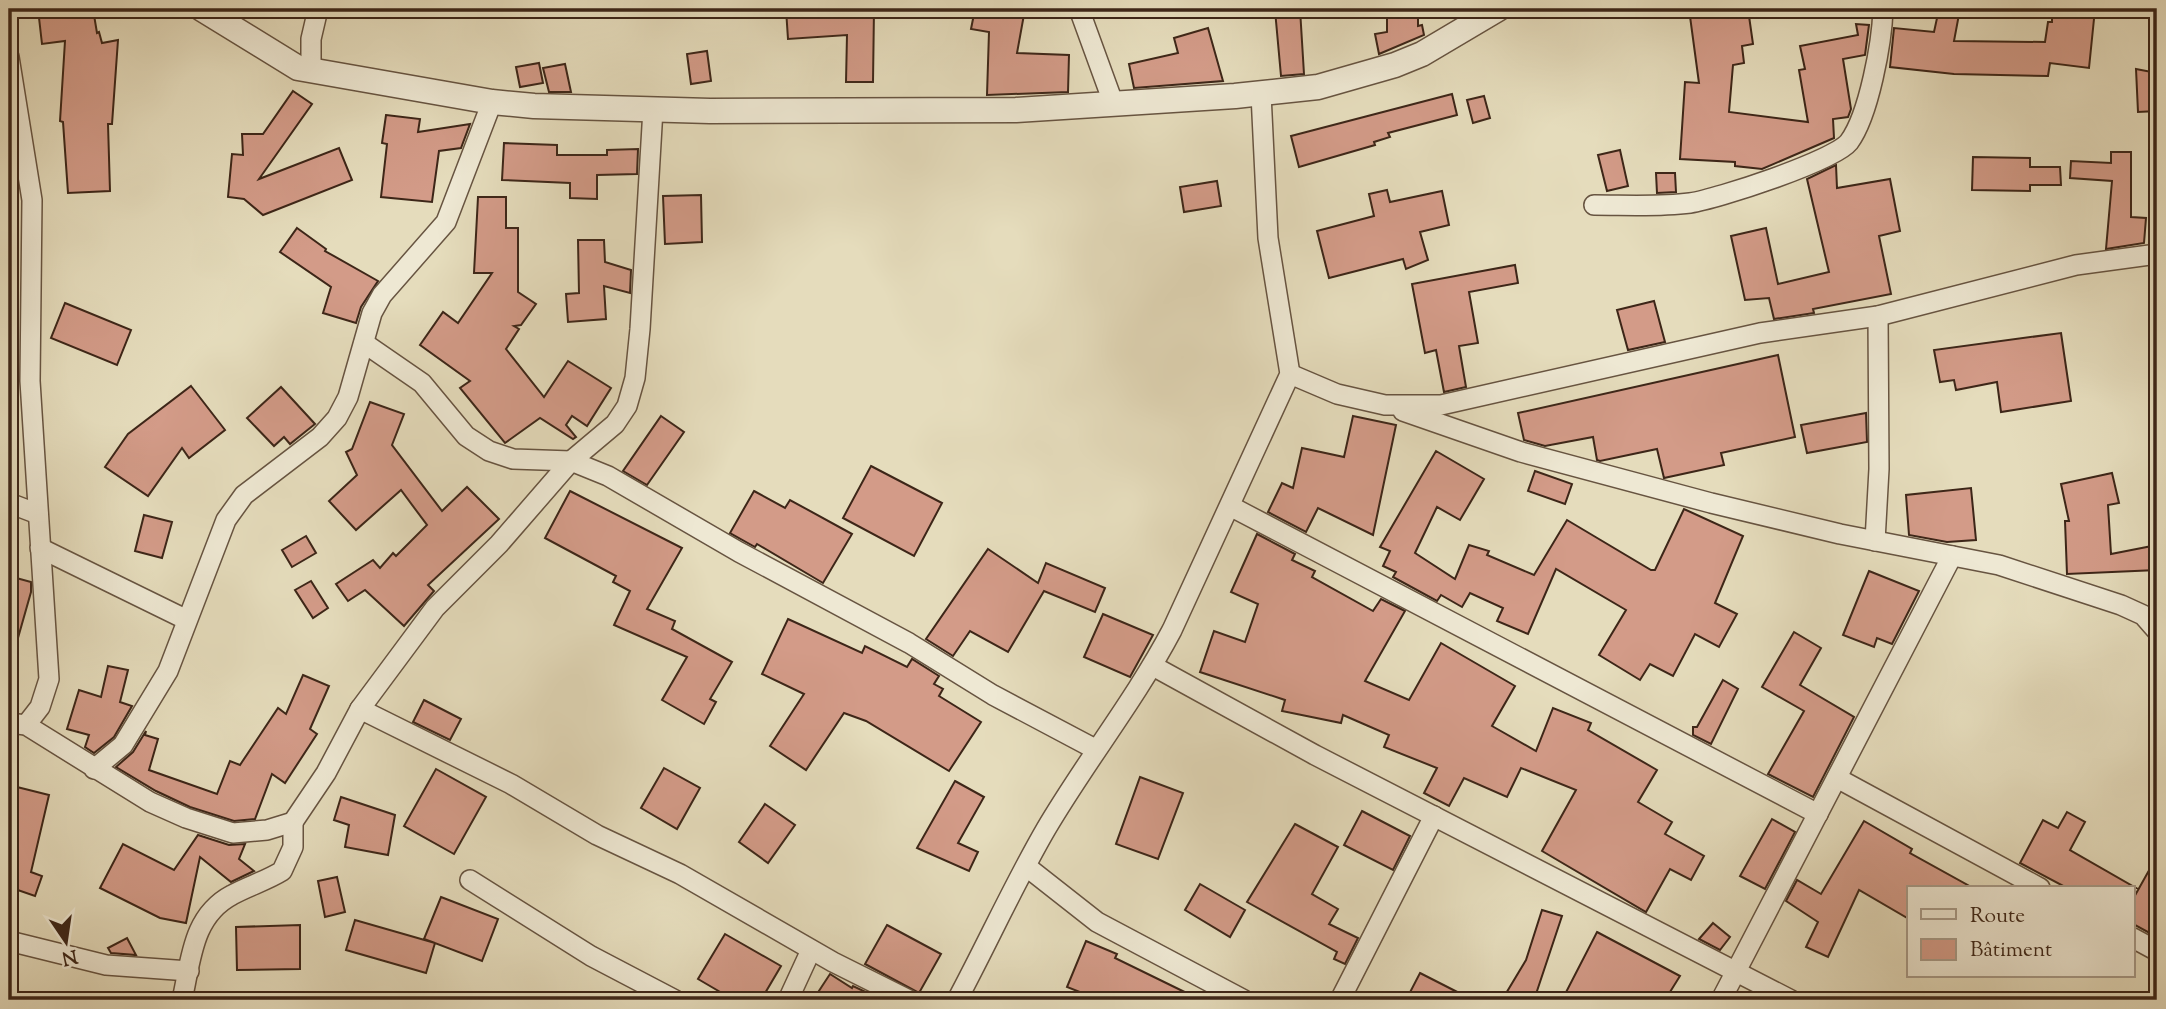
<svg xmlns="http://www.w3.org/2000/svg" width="2166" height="1009" font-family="'Sorts Mill Goudy',serif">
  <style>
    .building { fill: #d39b88; stroke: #3d2618; stroke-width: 2 }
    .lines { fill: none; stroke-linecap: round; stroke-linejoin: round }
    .minor-casing { stroke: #675441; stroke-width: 22 }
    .tertiary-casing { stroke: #675441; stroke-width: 27 }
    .minor { stroke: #eee8d3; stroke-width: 19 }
    .tertiary { stroke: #eee8d3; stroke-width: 24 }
  </style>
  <rect width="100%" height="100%" fill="#e5dcbc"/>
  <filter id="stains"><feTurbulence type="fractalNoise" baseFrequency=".00286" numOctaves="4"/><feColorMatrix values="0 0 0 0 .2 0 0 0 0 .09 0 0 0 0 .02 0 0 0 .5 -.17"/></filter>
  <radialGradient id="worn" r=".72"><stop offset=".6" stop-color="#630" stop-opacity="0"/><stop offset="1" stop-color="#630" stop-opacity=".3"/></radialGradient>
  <g class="building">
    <path d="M38,9h55l4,24 2,-1 3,11 16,-3 -6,84h-4l2,67 -42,2 -5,-71 -3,-1 5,-80 -23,3z"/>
    <path d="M786,9h88l-1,73h-27l1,-47 -59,4z"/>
    <path d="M975,9h50l-8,44 52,2 -1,37 -81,3 2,-63 -18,-3z"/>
    <path d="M1300,9l4,65 -23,2 -6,-66z"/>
    <path d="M1387,9h31v17l4,-1 2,10 -45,19 -4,-20 12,-2z"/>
    <path d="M1689,9h59l5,35 -11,2 2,17 -11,2 -4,47 79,10 -9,-52 6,-1 -5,-23 58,-11 -2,-11 13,1 -4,30 -22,4 8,50 -3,8 -15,2 1,19 -72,31 -27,-3v-4l-55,-3 5,-77 14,1z"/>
    <path d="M1939,9h21l-6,32 91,1 3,-20h4v-13h43l-6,59 -39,-5 -2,13 -94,-2 -64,-7 4,-39 40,4z"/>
    <path d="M1208,28l15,53 -89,7 -5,-24 49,-11 -4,-15z"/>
    <path d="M707,51l4,30 -20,3 -4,-30z"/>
    <path d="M539,63l4,20 -23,4 -4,-20z"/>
    <path d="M565,64l6,28h-22l-6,-24z"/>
    <path d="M2136,69l21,4v38l-19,1z"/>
    <path d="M293,91l19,13 -53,75 80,-31 13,32 -89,35 -19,-16 -16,-2 4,-43 11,1 -1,-21h21z"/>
    <path d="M1452,94l5,21 -69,18 2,4 -16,5 1,3 -76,22 -8,-31z"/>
    <path d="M1484,96l6,22 -17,5 -6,-23z"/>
    <path d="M386,115l34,4 -2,13 52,-8 -9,24 -22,3 -7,51 -51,-5 6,-53 -5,-1z"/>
    <path d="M504,143l53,2v10h50v-5l31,-1 -1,25 -40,1v24l-27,-1v-15l-68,-3z"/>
    <path d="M1620,150l8,36 -21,5 -9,-36z"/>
    <path d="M2111,152h20v65l15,1 -2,25 -38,6 6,-68 -42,-3 1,-17 40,2z"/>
    <path d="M1973,157l57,1v9h30l1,18h-31v6l-58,-1z"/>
    <path d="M1836,165l1,23 53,-9 10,52 -21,5 12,58 -78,15 1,4 -40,6 -5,-21 -24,2 -14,-64 35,-8 12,56 51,-12 -22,-93z"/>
    <path d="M1656,173h19l1,19 -19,1z"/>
    <path d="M1217,181l4,25 -37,6 -4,-25z"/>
    <path d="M1387,190l3,12 52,-11 7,34 -29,7 8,28 -22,9 -3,-10 -74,19 -12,-47 57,-15 -5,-22z"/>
    <path d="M701,195l1,47 -37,2 -2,-48z"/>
    <path d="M478,197h28v31h12v64l18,12 -15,21 -7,1 5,3 -13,20 38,48 24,-36 43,27 -24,38 -15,-10 -6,9 10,12 -3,2 -33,-21 -35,25 -45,-55 10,-7 -50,-36 23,-33 15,11 34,-50h-18z"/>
    <path d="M297,228l29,21 -1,2 53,30 -17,26 -5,16 -33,-10 8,-26 -51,-35z"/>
    <path d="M578,240h26l1,22 26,8 -1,23 -26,-7 2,33 -38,3 -2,-28 13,-1z"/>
    <path d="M1515,265l3,18 -49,9 9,51 -19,3 7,41 -22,5 -8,-42 -11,3 -13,-69z"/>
    <path d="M1654,301l11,41 -37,8 -11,-40z"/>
    <path d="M65,303l66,27 -14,35 -66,-27z"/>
    <path d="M2061,333l10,68 -70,11 -4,-30 -41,8 -2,-10 -14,2 -6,-32z"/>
    <path d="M1778,355l17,82 -74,16 3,12 -60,13 -7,-29 -57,12 -3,-1 -4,-23 -48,9 -21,-6 -6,-27z"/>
    <path d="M191,386l34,44 -36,28 -7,-10 -34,48 -43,-29 23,-33z"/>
    <path d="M281,387l34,37 -25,20 -6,-7 -10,9 -27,-28z"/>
    <path d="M370,402l34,12 -12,31 50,66 25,-24 32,32 -71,66 6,6 -30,35 -39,-36 -17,11 -12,-17 37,-24 7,8 13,-15 3,3 31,-31 -26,-35 -45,40 -27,-29 28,-26 -11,-23 6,-3z"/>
    <path d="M1866,413l1,29 -60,11 -6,-28z"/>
    <path d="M661,416l23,16 -37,53 -24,-14z"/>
    <path d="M1353,416l43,9 -23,110 -55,-27 -12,24 -38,-20 14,-29 11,5 9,-40 42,9z"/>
    <path d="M1436,451l48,28 -24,41 -23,-13 -22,46 40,26 14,-34 20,6 -2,4 47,20 33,-55 84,50h4l29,-61 59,27 -28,67 22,11 -18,33 -24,-13 -22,42 -23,-12 -10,16 -41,-25 27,-45 -70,-41 -28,65 -31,-13 6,-13 -33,-15 -8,14 -21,-12 -4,6 -44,-24 3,-5 -13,-6 7,-15 -10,-4z"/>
    <path d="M871,466l71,37 -28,53 -71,-38z"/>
    <path d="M1535,471l37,13 -7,20 -37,-13z"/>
    <path d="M2112,473l7,30 -11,2 3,49 46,-9v25l-90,4 -2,-53h4l-8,-37z"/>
    <path d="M1971,488l5,52 -29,2 -38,-7 -3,-40z"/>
    <path d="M570,491l112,57 -35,61 28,12 -3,8 60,33 -22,37 6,3 -12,22 -42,-24 25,-43 -73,-32 16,-34 -17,-9 3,-6 -71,-38z"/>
    <path d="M754,491l31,17 5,-8 62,34 -29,49 -66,-39 -2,3 -25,-14z"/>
    <path d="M144,515l28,7 -10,36 -27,-7z"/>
    <path d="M1257,534l38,20 -3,6 23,11 -3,6 61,34 8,-12 24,12 -40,70 44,19 32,-57 74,43 -23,40 44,25 17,-43 38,15 -3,7 69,40 -19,32 34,20 -7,12 39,22 -13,24 -21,-11 -24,43 -104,-61 34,-61 -55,-22 -14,29 -43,-19 -15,28 -25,-13 13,-25 -53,-21 5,-12 -46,-20 -2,8 -59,-12 3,-11 -85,-28 14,-41 31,11 13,-38 -27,-12z"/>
    <path d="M306,536l10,17 -24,14 -10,-17z"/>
    <path d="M988,549l50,34 8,-20 59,25 -10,24 -51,-21 -36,61 -38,-21 -17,25 -27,-17z"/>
    <path d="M1869,571l50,20 -27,53 -15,-6 -3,9 -31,-12z"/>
    <path d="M9,576l22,6v10l-17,60h-5z"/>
    <path d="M311,581l17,27 -15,10 -18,-28z"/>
    <path d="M1103,614l50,21 -23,42 -46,-20z"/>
    <path d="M788,619l74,34 3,-7 42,21 5,-8 27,17 -5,8 9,5 -4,7 42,26 -32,49 -83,-50 -22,-8 -38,57 -36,-24 34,-52 -42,-20z"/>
    <path d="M1794,632l27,16 -21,37 54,32 -41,80 -45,-23 36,-63 -42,-24z"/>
    <path d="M108,666l20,4 -8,32 12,4 -18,31 -20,16 -9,-6 4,-12 -22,-6 12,-39 22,7z"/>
    <path d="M303,675l26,11 -19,43 7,5 -32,49 -13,-9 -17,45 -21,2 -44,-14 -34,-16 -40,-24 17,-15 13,-21 -1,4 13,4 -9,31 68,24 13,-33 10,4 38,-57 8,6z"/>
    <path d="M1723,680l15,9 -27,55 -18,-9v-8h4z"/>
    <path d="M424,700l37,19 -11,21 -37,-18z"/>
    <path d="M664,768l36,20 -23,41 -36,-21z"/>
    <path d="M436,769l50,28 -32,57 -50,-28z"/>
    <path d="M1140,777l43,16 -25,66 -42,-15z"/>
    <path d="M955,781l29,16 -26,46 20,9 -9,19 -52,-23z"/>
    <path d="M9,785l40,10 -18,77 11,4 -7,20 -26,-9z"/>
    <path d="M341,797l54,18 -7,40 -43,-8 4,-22 -15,-5z"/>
    <path d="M765,804l30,21 -27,38 -29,-21z"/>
    <path d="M1362,811l48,25 -17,34 -49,-25z"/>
    <path d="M2067,812l18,10 -15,28 66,38h-69l-47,-25 23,-43 15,8z"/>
    <path d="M1772,819l23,13 -30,57 -25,-13z"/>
    <path d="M1864,821l48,28 -2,4 63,35h-64v31l-50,-29 -31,67 -22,-10 12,-25 -32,-21 11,-21 24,14z"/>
    <path d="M1295,824l43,23 -26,47 26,15 -9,15 29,14 -13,26 -11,-5 3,-7 -90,-50z"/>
    <path d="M198,835l31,10 16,-1 -6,15 15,12 -23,11 -31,-25 -14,66 -26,-5 -60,-30 23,-44 51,26z"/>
    <path d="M2157,856v81l-24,-13v-25z"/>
    <path d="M337,877l8,35 -20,5 -7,-36z"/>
    <path d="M1200,884l45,26 -15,27 -45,-27z"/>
    <path d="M441,897l57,22 -16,42 -47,-18 -9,30 -80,-23 9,-30 80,23 -11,-4z"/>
    <path d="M1542,910l20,6 -28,84h-32l24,-40z"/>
    <path d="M1713,923l17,14 -10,13 -21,-11z"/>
    <path d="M300,925v44l-63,1 -1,-43z"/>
    <path d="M887,925l54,29 -22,39 -54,-29z"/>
    <path d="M1597,932l83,44 -15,24h-103z"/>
    <path d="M725,934l56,32 -20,34h-27l-36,-21z"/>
    <path d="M127,938l9,17 -25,-2 -3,-5z"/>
    <path d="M1086,941l31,13 -2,4 86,42h-101l-33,-13z"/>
    <path d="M1420,973l53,27h-67z"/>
    <path d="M830,974l22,14 1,-2 17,8 -2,5 2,1h-57z"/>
  </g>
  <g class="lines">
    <g class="minor-casing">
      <g id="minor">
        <path d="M1079,9l35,96"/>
        <path d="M9,57l23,143 -2,181 19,298 -9,28 -14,18"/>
        <path d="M311,70v-31l7,-30"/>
        <path d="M1594,205c32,0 65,2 96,-2 27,-4 144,-42 159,-61 20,-27 33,-100 34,-133"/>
        <path d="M364,343l58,40 44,53 23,15 24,8 58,2 37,15 131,76 170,91 84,52 102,54"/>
        <path d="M1290,374l47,20 48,11h56l319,-72 118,-17 198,-51 81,-11"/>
        <path d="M1403,411l118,41 190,51 129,31 159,31 122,40 22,10 14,16"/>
        <path d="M9,503l29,11"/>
        <path d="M1230,506l588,308"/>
        <path d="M1875,541l4,-72 -1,-153"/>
        <path d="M40,548l145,71"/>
        <path d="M1153,666l162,89 476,245"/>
        <path d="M360,709l151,75 86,51 83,39 153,88 76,38"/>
        <path d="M9,723l17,2 124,77 36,16 47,15 34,-3 26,-8 33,-49 34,-64 75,-101 64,-64 72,-83 44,-37 12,-18 8,-28 5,-49 13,-220"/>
        <path d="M94,769l29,-24 45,-74 58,-151 18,-25 76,-58 17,-19 11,-21 24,-84 10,-18 64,-73 46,-120"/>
        <path d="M1837,778l203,110"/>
        <path d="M1027,867l70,55 147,78"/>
        <path d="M470,880l121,76 84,44"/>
        <path d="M2133,938l24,13"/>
        <path d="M9,941l97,24 83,6"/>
        <path d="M182,1000c9,-39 10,-84 50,-105 16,-9 34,-14 50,-24l11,-24v-25"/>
        <path d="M788,1000l23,-50"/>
        <path d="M957,1000c30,-56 57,-116 89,-171 40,-68 89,-129 126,-199l118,-256 -22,-136 -7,-144"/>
        <path d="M1340,1000l94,-184"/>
        <path d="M1721,1000l231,-444"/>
      </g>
    </g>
    <g class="tertiary-casing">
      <path id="tertiary" d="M202,9l96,59 194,34 42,4 176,5 306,-1 219,-14 83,-9 77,-22 27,-11 76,-45"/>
    </g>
    <use href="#minor" class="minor"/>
    <use href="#tertiary" class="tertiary"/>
  </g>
  <rect width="2166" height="1009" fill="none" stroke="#e5dcbc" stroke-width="35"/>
  <rect x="10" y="10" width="2145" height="988" fill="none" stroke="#3d2618" stroke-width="3.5"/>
  <rect x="18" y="18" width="2131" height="974" fill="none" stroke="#3d2618" stroke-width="2"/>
  <rect x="1907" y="886" width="228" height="91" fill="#eee8d3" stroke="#a79a88" stroke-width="2"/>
  <rect x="1921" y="909" width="35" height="10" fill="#eee8d3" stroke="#a79a88" stroke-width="2"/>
  <text x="1970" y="922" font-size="21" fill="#3d2618">Route</text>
  <rect x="1921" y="939" width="35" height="21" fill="#d39b88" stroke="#a79a88" stroke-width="2"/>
  <text x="1970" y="956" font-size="21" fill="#3d2618">Bâtiment</text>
  <g transform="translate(66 942) rotate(167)" stroke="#eee8d3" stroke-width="5" paint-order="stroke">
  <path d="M0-5L12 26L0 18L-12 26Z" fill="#3d2618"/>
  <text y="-10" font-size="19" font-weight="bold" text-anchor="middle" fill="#3d2618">N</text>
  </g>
  <rect width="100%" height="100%" filter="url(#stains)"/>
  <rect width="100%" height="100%" fill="url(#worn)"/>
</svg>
